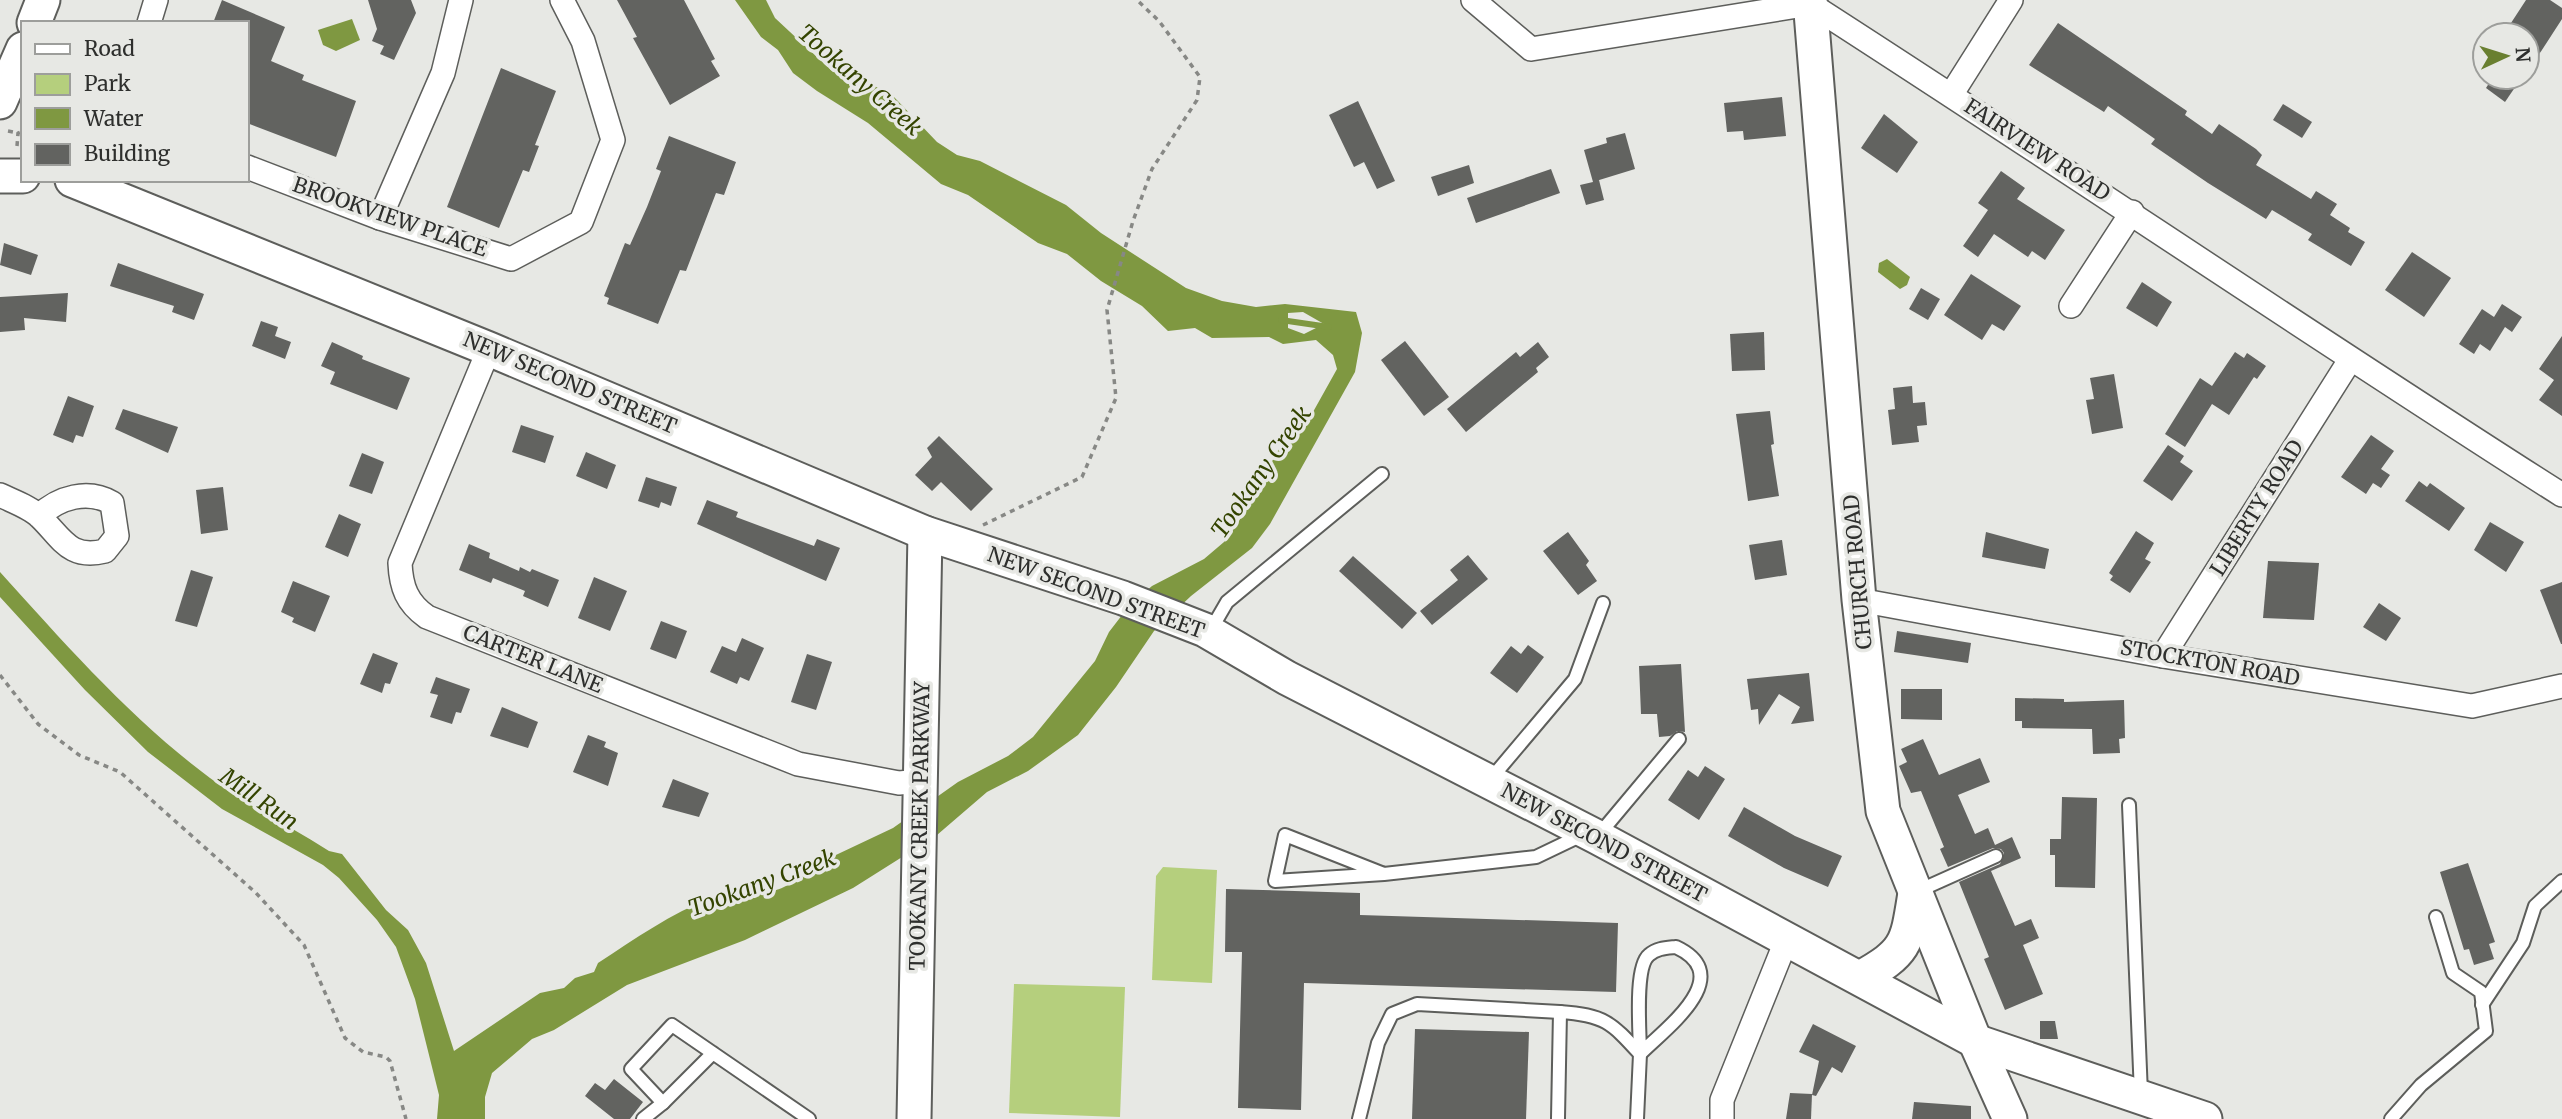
<svg xmlns="http://www.w3.org/2000/svg" width="2562" height="1119" font-family="Merriweather,serif">
  <style>
    .green { fill: #b5cf7d }
    .water { fill: #7f9841; fill-rule: evenodd }
    .lines { fill: none; stroke-linecap: round; stroke-linejoin: round }
    .stream { stroke: #7f9841; stroke-width: 6 }
    .building { fill: #626360 }
    .lane-casing { stroke: #5d5e5b; stroke-width: 16 }
    .street-casing { stroke: #5d5e5b; stroke-width: 26 }
    .secondary-casing { stroke: #5d5e5b; stroke-width: 37 }
    .path { stroke: #878885; stroke-width: 3.5; stroke-dasharray: 5 5; stroke-linecap: butt }
    .lane { stroke: #fff; stroke-width: 12 }
    .street { stroke: #fff; stroke-width: 23 }
    .secondary { stroke: #fff; stroke-width: 33 }
    .labels { text-anchor: middle; stroke-width: 7; stroke-linejoin: round; paint-order: stroke }
    .street-label { font-size: 21px; fill: #2e2f2d; stroke: #e7e8e4 }
    .water-label { font-size: 23px; font-style: italic; fill: #344400; stroke: #e7e8e4 }
  </style>
  <rect width="100%" height="100%" fill="#e7e8e4"/>
  <g class="green">
    <path d="M1163,867l54,3 -5,113 -60,-3 4,-104z"/>
    <path d="M1014,984l111,3 -5,130 -111,-4z"/>
  </g>
  <g class="water">
    <path d="M735,0h31l9,18 58,54 22,3 39,22 43,45 20,13 23,6 86,44 35,28 85,55 36,13 34,6 29,-3 71,8 6,21 -7,39 -85,152 -18,24 -61,48 -37,35 -38,56 -38,48 -50,36 -41,21 -50,43 -84,53 -108,52 -118,45 -73,45 -22,9 -40,34 -7,24v22h-48l2,-24 -24,-96 -19,-52 -19,-27 -38,-42 -16,-13 -101,-56 -74,-57 -63,-62 -85,-93v-25c65,72 132,148 210,206 38,28 80,48 119,73l13,3 44,56 22,20 18,33 28,88 86,-58 24,-5 11,-10 19,-6 4,-9c37,-24 73,-50 114,-65 31,-10 69,5 90,-27l91,-43 65,-46 50,-26 25,-19 62,-76 14,-29 20,-26 23,-20 52,-27 20,-17 15,-21 56,-101 18,-8 24,-43 -4,-14 -17,-15 -33,4 -14,-7 -57,1 -17,-10 -27,3 -26,-25 -41,-25 -34,-27 -29,-11 -70,-48 -27,-11 -73,-61 -51,-32 -24,-18 -15,-23 -17,-13zM1303,312l21,12 -20,10 -16,-6v-15z"/>
    <path d="M352,19l8,21 -24,11 -13,-6 -5,-15z"/>
    <path d="M1887,259l23,18 -3,8 -7,4 -22,-17 1,-9z"/>
  </g>
  <g class="lines">
    <path class="stream" d="M1281,320l48,7"/>
  </g>
  <g class="building">
    <path d="M222,0l63,27 -14,34 33,14 -2,5 54,21 -20,56 -89,-34v-100h-34z"/>
    <path d="M368,0h43l5,13 -22,47 -14,-6 4,-8 -12,-5 5,-12z"/>
    <path d="M617,0h67l31,59 -4,2 9,15 -50,29 -37,-67 4,-1z"/>
    <path d="M2526,0h24l12,8v11l-35,54v-38h-12l4,-7 -8,-5z"/>
    <path d="M2058,23l129,88 -2,4 27,19 7,-10 37,25 6,6 -6,10 55,34 5,-8 21,13 -7,11 20,13 -2,4 17,10 -14,24 -43,-26 4,-6 -40,-24 -6,9 -58,-36 -57,-39 4,-5 -47,-33 -4,6 -75,-47z"/>
    <path d="M501,68l55,23 -21,54 4,1 -10,26 -6,-2 -24,58 -52,-21z"/>
    <path d="M2493,77h29l-17,25 -19,-14z"/>
    <path d="M1782,97l4,39 -42,4 -1,-9 -16,1 -3,-29z"/>
    <path d="M1358,101l37,80 -18,8 -13,-27 -10,5 -25,-52z"/>
    <path d="M2283,104l29,18 -10,16 -29,-18z"/>
    <path d="M1884,114l34,28 -21,31 -36,-25z"/>
    <path d="M1625,133l10,36 -39,12 3,-1 5,20 -18,5 -6,-20 13,-3 -9,-32 23,-7 -1,-5z"/>
    <path d="M669,136l67,26 -12,33 -8,-2 -30,78 -6,-1 -22,54 -51,-20 2,-6 -5,-2 21,-53 5,2 17,-38 14,-36 -5,-2z"/>
    <path d="M1469,165l5,18 -36,13 -7,-19z"/>
    <path d="M1551,169l9,24 -84,30 -9,-25z"/>
    <path d="M2001,171l24,17 -8,11 48,31 -20,30 -13,-9 -4,6 -34,-23 -16,23 -15,-11 25,-36 -10,-7z"/>
    <path d="M4,243l34,12 -7,20 -31,-10z"/>
    <path d="M2412,252l39,26 -27,39 -39,-27z"/>
    <path d="M118,263l86,31 -10,26 -22,-8 2,-6 -64,-20z"/>
    <path d="M1971,274l50,32 -17,25 -12,-7 -10,16 -38,-25z"/>
    <path d="M2142,282l30,20 -15,25 -31,-19z"/>
    <path d="M1921,288l19,11 -12,21 -19,-11z"/>
    <path d="M68,293l-2,29 -42,-4 1,12 -25,2v-35z"/>
    <path d="M2502,304l20,13 -10,15 -7,-5 -15,24 -10,-7 -6,10 -15,-10 23,-35 12,8z"/>
    <path d="M261,321l17,6 -3,9 16,6 -6,17 -33,-13z"/>
    <path d="M1764,332l1,38 -33,1 -2,-37z"/>
    <path d="M2562,336v80l-23,-16 15,-20 -15,-11z"/>
    <path d="M1405,341l44,56 -25,19 -43,-56z"/>
    <path d="M332,342l31,14 -1,3 48,19 -13,32 -67,-26 5,-12 -14,-6z"/>
    <path d="M1538,342l11,15 -13,11 2,4 -72,60 -19,-23 69,-57 4,5z"/>
    <path d="M2235,352l9,6 3,-5 19,13 -9,13 -3,-2 -25,38 -17,-11 -27,43 -20,-13 35,-56 12,8z"/>
    <path d="M2114,374l9,54 -31,6 -6,-34 8,-1 -4,-21z"/>
    <path d="M1912,386l1,17 12,-1 2,23 -10,1 2,16 -27,3 -4,-35 7,-1 -2,-21z"/>
    <path d="M68,396l26,10 -11,31 -7,-2 -3,8 -20,-8z"/>
    <path d="M123,409l55,18 -10,26 -53,-24z"/>
    <path d="M1770,411l4,33 -3,1 8,51 -31,5 -12,-87z"/>
    <path d="M521,425l33,11 -9,27 -33,-11z"/>
    <path d="M2371,435l23,16 -13,18 9,6 -9,13 -8,-5 -7,11 -25,-17z"/>
    <path d="M939,436l54,53 -22,22 -30,-29 -9,9 -17,-16 17,-18 -5,-9z"/>
    <path d="M2168,445l16,11 -4,6 13,9 -21,30 -29,-20z"/>
    <path d="M586,452l30,13 -9,24 -31,-13z"/>
    <path d="M362,453l22,9 -12,32 -23,-8z"/>
    <path d="M646,477l31,10 -6,19 -10,-4 -2,6 -21,-7z"/>
    <path d="M2419,481l8,6 3,-4 35,25 -16,23 -44,-30z"/>
    <path d="M223,487l5,43 -27,4 -5,-44z"/>
    <path d="M707,500l31,12 -2,5 78,29 3,-7 23,9 -14,33 -129,-57z"/>
    <path d="M339,514l22,10 -13,33 -23,-10z"/>
    <path d="M2490,522l34,20 -18,30 -32,-22z"/>
    <path d="M2136,531l18,12 -9,16 6,3 -21,31 -20,-13 3,-4 -4,-3z"/>
    <path d="M1568,532l21,29 -3,4 11,16 -19,14 -35,-44z"/>
    <path d="M1986,532l63,17 -4,20 -63,-12z"/>
    <path d="M1782,540l5,35 -32,5 -6,-35z"/>
    <path d="M469,544l21,9 -1,5 30,13 1,-4 10,5 2,-3 27,11 -11,27 -25,-11 2,-5 -32,-13 -2,5 -32,-13z"/>
    <path d="M1468,555l20,24 -56,46 -12,-14 38,-31 -8,-10z"/>
    <path d="M1353,556l64,57 -15,16 -63,-58z"/>
    <path d="M2268,561l51,2 -5,57 -51,-2z"/>
    <path d="M191,570l22,7 -16,50 -22,-6z"/>
    <path d="M594,577l33,14 -17,40 -32,-13z"/>
    <path d="M293,581l37,15 -15,36 -23,-10 2,-4 -13,-6z"/>
    <path d="M2562,582v62h-1l-21,-54z"/>
    <path d="M2379,603l22,15 -15,23 -23,-14z"/>
    <path d="M661,621l26,10 -11,28 -26,-10z"/>
    <path d="M1897,631l74,12 -3,20 -74,-11z"/>
    <path d="M742,638l22,10 -15,33 -9,-4 -3,7 -27,-12 12,-26 14,6z"/>
    <path d="M1528,645l16,12 -27,36 -27,-20 21,-27 10,8z"/>
    <path d="M373,653l25,10 -8,21 -5,-1 -3,10 -22,-9z"/>
    <path d="M807,654l25,8 -16,48 -25,-8z"/>
    <path d="M1681,664l4,68 -8,-1 -7,5 -11,1 -2,-23h-16l-2,-48z"/>
    <path d="M1809,673l5,48 -23,3 9,-17 -21,-13 -20,31 -1,-16 -7,1 -4,-31z"/>
    <path d="M436,677l34,12 -9,24 -5,-1 -4,12 -22,-7 8,-22 -8,-2z"/>
    <path d="M1901,689h41v31l-41,-1z"/>
    <path d="M2015,698l49,1v3l60,-2 1,38 -6,1 1,14 -27,1 -1,-25 -70,-1v-7h-7z"/>
    <path d="M502,707l36,15 -10,26 -38,-12z"/>
    <path d="M588,735l18,7 -2,5 14,6 -10,33 -35,-14z"/>
    <path d="M1923,739l16,36 41,-17 10,24 -32,13 17,39 13,-6 7,17 17,-8 9,21 -30,13 24,55 16,-7 8,19 -16,7 20,49 -38,16 -21,-51 5,-2 -30,-75 41,-18 4,-11 -3,-4 -8,-1 -45,19 -8,-18 4,-2 -23,-56 -10,2 -12,-27 8,-4 -6,-13z"/>
    <path d="M1705,766l20,13 -26,41 -31,-20 20,-30 10,7z"/>
    <path d="M673,779l36,14 -10,24 -37,-10z"/>
    <path d="M2062,797l35,1 -2,90 -40,-1v-32h-5v-16h11z"/>
    <path d="M1744,807l51,29 47,20 -14,31 -44,-19 -56,-32z"/>
    <path d="M2468,863l27,79 -6,2 5,15 -20,6 -5,-16 -5,1 -24,-78z"/>
    <path d="M1226,889l134,4v22l258,8 -2,69 -312,-9 -3,127 -63,-2 4,-156h-17z"/>
    <path d="M2040,1021h15l3,18h-18z"/>
    <path d="M1813,1024l43,22 -14,27 -10,-6 -16,29 -4,-1 7,-34 -20,-9z"/>
    <path d="M1415,1029l114,3 -3,87h-114z"/>
    <path d="M614,1079l29,23 -13,17h-16l-29,-23 10,-13 10,7z"/>
    <path d="M1790,1093l22,1 -1,25h-25z"/>
    <path d="M1914,1102l57,4v13h-59z"/>
  </g>
  <g class="lines">
    <g class="lane-casing">
      <g id="lane">
        <path d="M1209,633l18,-31 155,-128"/>
        <path d="M1489,781l86,-102 28,-76"/>
        <path d="M2129,805l12,289"/>
        <path d="M1597,837l82,-98"/>
        <path d="M1384,874l-109,7 10,-46 99,39 152,-17 48,-23"/>
        <path d="M1918,891l78,-35"/>
        <path d="M1676,947c62,29 -10,81 -36,107 0,-21 -6,-87 9,-99 8,-7 17,-7 27,-8z"/>
        <path d="M2482,1005l41,-62 12,-37 27,-25"/>
        <path d="M713,1053l-50,50 -32,-34 41,-44 137,94"/>
        <path d="M1558,1118l2,-106c44,3 51,10 80,42l-3,65"/>
        <path d="M643,1119l20,-16"/>
        <path d="M1359,1119l19,-76 14,-29 25,-10 143,8"/>
        <path d="M2391,1119l30,-34 65,-54 -5,-39 -28,-19 -17,-56"/>
      </g>
    </g>
    <g class="street-casing">
      <g id="street">
        <path d="M1473,0l58,49 279,-45c252,162 499,330 752,491"/>
        <path d="M149,23l7,-23"/>
        <path d="M1951,95l60,-95"/>
        <path d="M247,167l133,51 131,41 70,-37 32,-82 -30,-99 -21,-41"/>
        <path d="M380,218l63,-145 18,-73"/>
        <path d="M2071,306l61,-94"/>
        <path d="M489,349l-89,214c1,24 7,40 27,54l371,147 101,19 22,-2"/>
        <path d="M0,495c12,6 30,12 40,22 22,21 29,43 65,34l12,-15 -5,-33c-24,-14 -53,-6 -73,13"/>
        <path d="M1859,600l304,56 309,50 90,-20"/>
        <path d="M2163,656l187,-296"/>
        <path d="M1722,1119v-19l64,-159"/>
      </g>
    </g>
    <g class="secondary-casing">
      <g id="secondary">
        <path d="M1810,0l49,600 24,211 92,230 35,78"/>
        <path d="M34,23l9,-23"/>
        <path d="M0,102l23,-53"/>
        <path d="M0,176h23"/>
        <path d="M72,180l417,169 436,184 198,65 82,32 82,48 310,159 378,204 230,78"/>
        <path d="M1860,978c47,-26 47,-34 55,-85"/>
        <path d="M914,1119l11,-586"/>
      </g>
    </g>
    <g class="path">
      <path d="M8,131l10,2"/>
      <path d="M17,146l1,-13 5,-2"/>
      <path d="M983,525l99,-48 34,-79 -9,-88 26,-89 19,-52 45,-69 3,-23 -41,-56 -22,-21"/>
      <path d="M0,675l38,49 41,31 41,17 136,121 48,52 41,93 18,14 23,5 4,4 16,58"/>
    </g>
    <use href="#lane" class="lane"/>
    <use href="#street" class="street"/>
    <use href="#secondary" class="secondary"/>
  </g>
  <g class="labels">
    <g class="street-label">
      <text transform="translate(2037 150) rotate(33)" y="7">FAIRVIEW ROAD</text>
      <text transform="translate(390 217) rotate(19)" y="7">BROOKVIEW PLACE</text>
      <text transform="translate(570 383) rotate(23)" y="7">NEW SECOND STREET</text>
      <text transform="translate(2257 508) rotate(-58)" y="7">LIBERTY ROAD</text>
      <text transform="translate(1858 572) rotate(-95)" y="7">CHURCH ROAD</text>
      <text transform="translate(1096 593) rotate(20)" y="7">NEW SECOND STREET</text>
      <text transform="translate(533 659) rotate(22)" y="7">CARTER LANE</text>
      <text transform="translate(2210 663) rotate(10)" y="7">STOCKTON ROAD</text>
      <text transform="translate(920 826) rotate(-89)" y="7">TOOKANY CREEK PARKWAY</text>
      <text transform="translate(1604 843) rotate(28)" y="7">NEW SECOND STREET</text>
    </g>
    <g class="water-label">
      <text transform="translate(860 80) rotate(41)" y="8">Tookany Creek</text>
      <text transform="translate(1261 472) rotate(-55)" y="8">Tookany Creek</text>
      <text transform="translate(259 799) rotate(35)" y="8">Mill Run</text>
      <text transform="translate(762 883) rotate(-20)" y="8">Tookany Creek</text>
    </g>
  </g>
  <rect x="21" y="21" width="228" height="161" fill="#e7e8e4" stroke="#9d9e9b" stroke-width="2"/>
  <rect x="35" y="44" width="35" height="10" fill="#ffffff" stroke="#9d9e9b" stroke-width="2"/>
  <text x="84" y="56" font-size="21" fill="#2e2f2d">Road</text>
  <rect x="35" y="74" width="35" height="21" fill="#b5cf7d" stroke="#9d9e9b" stroke-width="2"/>
  <text x="84" y="91" font-size="21" fill="#2e2f2d">Park</text>
  <rect x="35" y="108" width="35" height="21" fill="#7f9841" stroke="#9d9e9b" stroke-width="2"/>
  <text x="84" y="126" font-size="21" fill="#2e2f2d">Water</text>
  <rect x="35" y="144" width="35" height="21" fill="#626360" stroke="#9d9e9b" stroke-width="2"/>
  <text x="84" y="161" font-size="21" fill="#2e2f2d">Building</text>
  <g transform="translate(2506 56) rotate(86)"><circle r="33" fill="#e7e8e4" stroke="#9d9e9b" stroke-width="2"/>
  <path d="M0-5L12 26L0 18L-12 26Z" fill="#697f30"/>
  <text y="-10" font-size="19" font-weight="bold" text-anchor="middle" fill="#2e2f2d">N</text>
  </g>
</svg>
